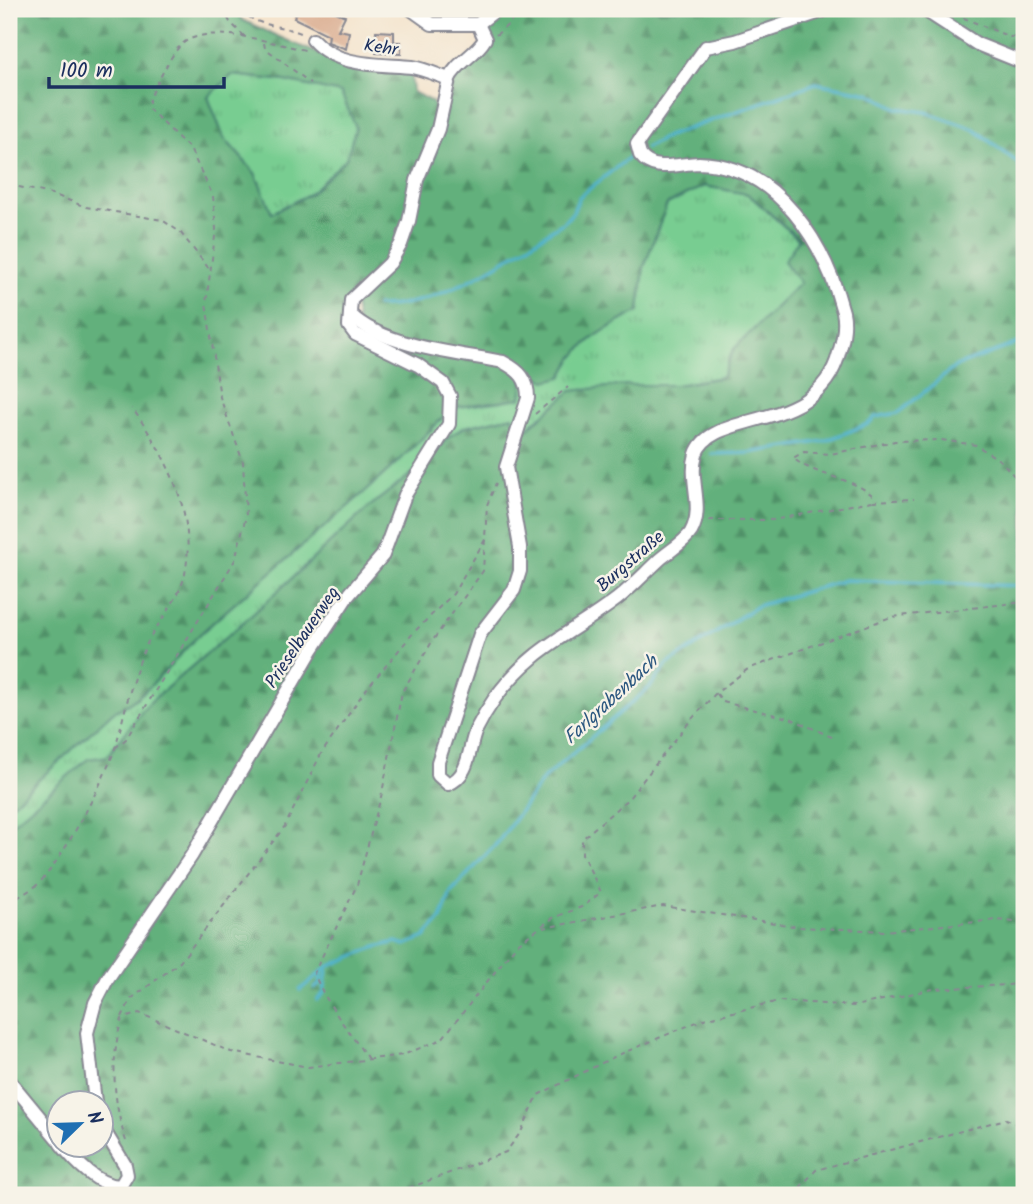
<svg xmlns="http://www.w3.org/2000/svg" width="1033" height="1204" font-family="Kalam,sans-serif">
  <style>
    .grass { fill: url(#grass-tufts); stroke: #4a7e78; stroke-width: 2 }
    .forest { fill: url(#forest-firs); stroke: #3e706c; stroke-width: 2; fill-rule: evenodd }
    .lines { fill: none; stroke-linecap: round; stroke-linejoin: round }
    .stream { stroke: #4db1cc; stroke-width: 3.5 }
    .building { fill: #d8a687 }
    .minor-casing { stroke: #888892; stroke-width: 16 }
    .path { stroke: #888892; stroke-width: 2; stroke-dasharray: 5 5; stroke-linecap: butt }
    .minor { stroke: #fff; stroke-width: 12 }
    .labels { text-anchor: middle; stroke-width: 5; stroke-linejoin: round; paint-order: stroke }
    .street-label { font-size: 18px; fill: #1b2f5e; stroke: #f7f3e8 }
    .water-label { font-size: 19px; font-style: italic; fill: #2a567f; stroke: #f7f3e8 }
  </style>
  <defs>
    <pattern id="grass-tufts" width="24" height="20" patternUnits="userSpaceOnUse" patternTransform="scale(1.75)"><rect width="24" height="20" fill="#78cd91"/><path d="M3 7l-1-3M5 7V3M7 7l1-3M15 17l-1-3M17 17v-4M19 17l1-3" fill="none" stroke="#67b07f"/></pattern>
    <pattern id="forest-firs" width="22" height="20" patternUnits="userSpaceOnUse" patternTransform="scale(1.75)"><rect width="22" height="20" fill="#62b07b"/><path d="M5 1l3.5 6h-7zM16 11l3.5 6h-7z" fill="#509068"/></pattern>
  </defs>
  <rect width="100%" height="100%" fill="#f7f3e8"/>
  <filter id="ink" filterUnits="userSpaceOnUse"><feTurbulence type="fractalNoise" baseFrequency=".0143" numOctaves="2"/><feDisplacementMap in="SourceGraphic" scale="14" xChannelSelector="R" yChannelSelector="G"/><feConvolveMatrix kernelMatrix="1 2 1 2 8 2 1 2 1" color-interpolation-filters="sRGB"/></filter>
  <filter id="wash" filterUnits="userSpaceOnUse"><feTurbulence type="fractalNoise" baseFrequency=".00686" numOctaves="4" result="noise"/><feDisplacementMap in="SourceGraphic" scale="28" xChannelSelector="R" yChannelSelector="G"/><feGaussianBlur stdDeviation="1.57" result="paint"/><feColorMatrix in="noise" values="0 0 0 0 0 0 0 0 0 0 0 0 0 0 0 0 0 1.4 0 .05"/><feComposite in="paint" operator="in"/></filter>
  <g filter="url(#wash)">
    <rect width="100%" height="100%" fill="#f4e1c7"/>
    <g class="grass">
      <path d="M232,75l53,6 56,12 15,34 -10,32 -37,35 -37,19 -17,-40 -31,-35 -16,-41z"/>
      <path d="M704,186l44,8 51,46 2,43 -68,67 -11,27 -46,8h-50l-84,30 -23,21 -6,-20 -48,11 -15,9 -32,33 -49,38 -116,107 -105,90 -41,53 -98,69v-19l104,-95c33,-13 61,-54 87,-78 82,-74 172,-142 248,-222l9,-5 45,-6 20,-14 3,-19 37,9c18,-38 42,-46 77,-66l5,-44 23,-63z"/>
    </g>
    <g class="forest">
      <path d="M9,9h228l5,11c59,26 103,51 169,54l2,18 19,10 5,10 -38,128 -11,20 -37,34 -3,33 92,58 8,27c-76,80 -166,148 -248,222 -26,25 -54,65 -87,78l-104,95zM232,75l53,6 56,12 15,34 -10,32 -36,35 -38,19 -17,-40 -31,-35 -16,-41z"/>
      <path d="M500,9h524v1186h-1015v-369l79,-67 19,-3 41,-52 105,-90 116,-107 49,-38 32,-33 15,-9 48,-11 6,20 52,-45 55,-6h50l46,-8 11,-27 67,-67 -16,-22 15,-22 -51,-45 -44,-8 -37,18 -23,63 -5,44c-35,20 -59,28 -77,66l-16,4 -21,-12 -4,29 -64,9 -2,-12 -97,-66 -3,-23 5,-11 21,-16 53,-123 18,-70 7,-15 32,-26 -4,-23zM60,1102h42v42h-42z"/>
    </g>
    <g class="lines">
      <g class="stream">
        <path d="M646,148l19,-11 151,-54 53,10 28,15 29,4 48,17 43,33 7,13"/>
        <path d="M377,306c64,3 135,-51 187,-84l9,-10 6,-15 53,-42"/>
        <path d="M712,454l36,-1 77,-12 43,-17 7,-7 23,-4 58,-47 68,-25"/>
        <path d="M315,988l5,-4 1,-11"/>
        <path d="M300,990l27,-23 46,-19 23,-6 10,3 19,-8 16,-18 10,-27 48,-51 45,-63 106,-91 18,-23 89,-58 88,-26 179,6"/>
        <path d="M317,1000l7,-7 3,-26"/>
      </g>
    </g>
    <g id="blocks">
      <g class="building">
        <path d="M299,9h30l16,7 -7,14 11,2 -3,17 -18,-7 1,-7 -35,-17z"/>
        <path d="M376,31l18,1v10h7v12l-25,-1z"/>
      </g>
    </g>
  </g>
  <g filter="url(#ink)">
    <use href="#blocks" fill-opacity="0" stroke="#888892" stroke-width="2"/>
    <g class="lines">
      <g class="minor-casing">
        <g id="minor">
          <path d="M411,9l21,15h46"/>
          <path d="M923,9l54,35 47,19"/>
          <path d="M478,24l19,-15"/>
          <path d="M313,40c24,27 65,24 99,27 12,2 25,8 37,12"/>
          <path d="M351,315c33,32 107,38 152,47 17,9 25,17 25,36l-22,69 14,80v24l-6,19 -34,44 -42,128v13l10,9c22,-8 20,-35 28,-54 5,-10 12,-22 19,-32 37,-51 75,-63 122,-99 15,-12 28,-26 42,-39 10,-9 26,-18 32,-28 14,-25 -3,-52 5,-78 15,-46 122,-19 143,-101 4,-13 7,-28 4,-41 -18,-68 -65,-147 -144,-149 -20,0 -45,11 -59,-8l-3,-11 69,-97 29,-6 94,-32"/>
          <path d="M9,1080l51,62"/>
          <path d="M95,1102l-8,-69 8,-30 13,-25 84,-123 120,-205 35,-53 36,-42 22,-60 44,-71 1,-28 -7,-13 -25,-18 -63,-31 -6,-8 2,-26 39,-37 11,-19 8,-23 8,-41 21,-51 11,-50c7,-16 27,-24 36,-40l-7,-15"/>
          <path d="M61,1144c12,15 39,45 60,41l6,-10 -2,-10 -23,-38"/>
          <path d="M9,1191l4,4"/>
        </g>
      </g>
      <g class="path">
        <path d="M223,9l7,13 15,15"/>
        <path d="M242,9c9,18 43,16 61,25"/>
        <path d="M954,14l56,23 14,-1"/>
        <path d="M496,35l14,-12 9,-14"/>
        <path d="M264,43l1,5 45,35"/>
        <path d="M9,185l43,9 34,13 76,13 18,12 30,38"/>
        <path d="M535,414l33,-27"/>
        <path d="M873,501l41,-2"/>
        <path d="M709,520h64l99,-19v-6c-23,-19 -56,-18 -79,-37l11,-6 26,2 65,-13 46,-1 35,5 25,16 23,26"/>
        <path d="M717,694l6,8 69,17 42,19"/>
        <path d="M115,748l11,-9 109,-179 11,-44 -3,-54 -23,-65 -14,-94 10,-74 -3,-33 -23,-47 -41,-40v-10c9,-16 18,-38 30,-52 24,-27 96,-3 126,3"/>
        <path d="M9,904c8,-8 21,-12 30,-21 24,-24 67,-105 77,-138 9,-33 15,-65 29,-97 10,-24 34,-46 40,-74 12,-61 -19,-119 -53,-166"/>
        <path d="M543,928l120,-22 137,21 84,4 112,-11 28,3"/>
        <path d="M122,1017l9,-18 49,-37 105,-136 36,-72 43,-62 50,-60 39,-38 33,-56"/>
        <path d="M368,1059c-19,-28 -42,-55 -54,-86l43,-88 25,-92 20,-101 31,-52 50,-69 4,-66 9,-22"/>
        <path d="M126,1141c-13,-38 -16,-83 -4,-122l17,-6 92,39 77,15 95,-12 39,-16 74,-94 37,-27 31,-12 17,-14 -19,-38v-15l47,-41 61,-77 26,-28 32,-24 143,-52 133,-15"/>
        <path d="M131,1191l9,4"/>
        <path d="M390,1195l116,-43 15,-20 17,-37 78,-39 88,-37 75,-18 76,5 78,-17 91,-5"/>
        <path d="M793,1195l23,-25 190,-51 18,7"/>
      </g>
      <use href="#minor" class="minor"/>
    </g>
  </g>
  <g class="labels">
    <g class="street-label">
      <text transform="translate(381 47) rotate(8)" y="6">Kehr</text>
      <text transform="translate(630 561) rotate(-41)" y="6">Burgstraße</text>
      <text transform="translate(302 637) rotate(-56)" y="6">Prieselbauerweg</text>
    </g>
    <g class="water-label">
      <text transform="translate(610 699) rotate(-43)" y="7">Farlgrabenbach</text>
    </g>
  </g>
  <rect width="1033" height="1204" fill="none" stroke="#f7f3e8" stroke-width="35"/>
  <g transform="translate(80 1124) rotate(67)"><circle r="33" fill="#f7f3e8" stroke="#9fa5b1" stroke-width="2"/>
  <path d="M0-5L12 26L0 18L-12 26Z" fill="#1f6fb2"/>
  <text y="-10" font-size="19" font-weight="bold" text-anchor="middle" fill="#1b2f5e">N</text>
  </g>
  <path d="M49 77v10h175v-10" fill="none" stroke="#1b2f5e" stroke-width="3.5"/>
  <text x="60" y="77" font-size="21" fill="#1b2f5e" stroke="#f7f3e8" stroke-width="5" paint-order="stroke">100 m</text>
</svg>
